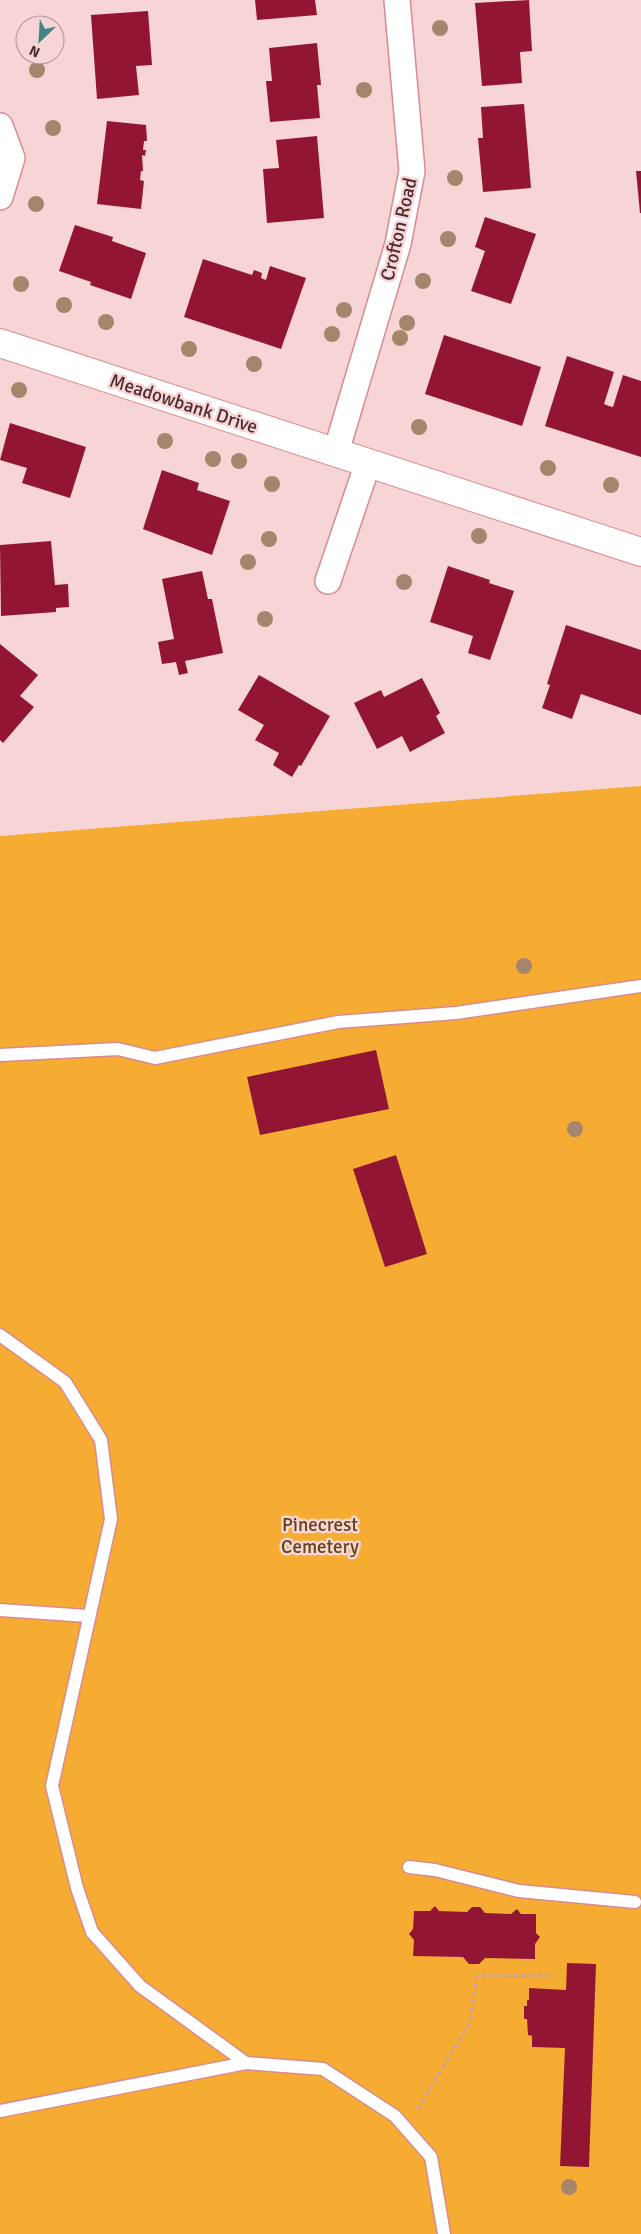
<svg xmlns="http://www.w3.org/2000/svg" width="641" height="2234" font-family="Signika,sans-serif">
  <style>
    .green { fill: #f6ac32 }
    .building { fill: #921634 }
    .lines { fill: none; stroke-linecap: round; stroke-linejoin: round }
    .service-casing { stroke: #d98a90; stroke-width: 15 }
    .minor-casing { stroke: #d98a90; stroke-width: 28 }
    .tertiary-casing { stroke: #d98a90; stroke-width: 30 }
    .path { stroke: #c3a2a3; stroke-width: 3; stroke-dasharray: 4 4; stroke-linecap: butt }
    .service { stroke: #fff; stroke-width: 12 }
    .minor { stroke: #fff; stroke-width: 25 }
    .tertiary { stroke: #fff; stroke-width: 28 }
    .tree { fill: #a5856b }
    .labels { text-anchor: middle; stroke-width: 5; stroke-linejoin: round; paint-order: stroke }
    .street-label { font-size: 19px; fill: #4d2c2f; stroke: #f7d5d6 }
    .park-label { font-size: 19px; fill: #624414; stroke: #f7d5d6 }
  </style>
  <rect width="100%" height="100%" fill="#f7d5d6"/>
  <path class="green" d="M641,786v1448h-641v-1398z"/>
  <g class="building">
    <path d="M255,0h60l2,15 -60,5z"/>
    <path d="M529,0l3,51 -12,1 2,31 -40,3 -7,-83z"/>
    <path d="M148,11l4,54 -16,1 3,29 -42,4 -6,-84z"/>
    <path d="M317,43l4,42h-4l3,33 -50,4 -4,-41h6l-3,-33z"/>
    <path d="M524,104l7,84 -48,4 -5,-54h5l-2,-31z"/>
    <path d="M107,121l39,4 1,16h-3l-1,9h3l-1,6 -3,-1 1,16h-2l-1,9 4,1 -3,28 -44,-5z"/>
    <path d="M317,136l7,82 -57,5 -4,-54 16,-1 -3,-28z"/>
    <path d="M636,171h5v42h-1z"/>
    <path d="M485,217l51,17 -25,70 -40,-13 14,-40 -10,-4z"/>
    <path d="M75,225l38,12 -1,4 34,12 -15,46 -41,-14 1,-3 -32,-11z"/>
    <path d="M203,259l49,16 2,-5 8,3 -1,5 5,2 4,-14 36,12 -25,71 -97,-32z"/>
    <path d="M444,335l97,32 -19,59 -97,-32z"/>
    <path d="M567,356l47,16 -10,32 5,2 4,1 10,-32 18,6v76l-96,-31z"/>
    <path d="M10,423l76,24 -16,51 -48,-15 5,-15 -27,-8z"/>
    <path d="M162,470l37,13 -2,7 33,11 -18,54 -69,-26z"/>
    <path d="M51,541l4,44 13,-1 1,23 -13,1v4l-55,4 -1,-71z"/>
    <path d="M448,566l42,14 -1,3 25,8 -24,69 -22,-7 5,-17 -43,-14z"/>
    <path d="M202,571l6,28h4l11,54 -38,8 3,12 -9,2 -3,-13 -14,2 -4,-22 16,-3 -12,-60z"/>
    <path d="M566,625l75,25v65l-60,-21 -9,25 -30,-11 8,-23 -3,-1z"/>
    <path d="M0,644l38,31 -18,21 14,11 -31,36 -3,-3z"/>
    <path d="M259,675l71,41 -29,50 -2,-1 -7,12 -19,-12 6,-12 -24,-13 9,-15 -26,-15z"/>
    <path d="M422,678l18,35 -4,3 9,17 -35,19 -8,-16 -25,13 -23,-46 27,-13 3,7z"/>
    <path d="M376,1050l13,59 -129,26 -13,-58z"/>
    <path d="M396,1155l31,99 -42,13 -32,-98z"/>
    <path d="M435,1906l4,5 28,1 5,-5h8l5,6 26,1 6,-5 4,5h15v19l4,4 -5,7v15l-50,-1 -6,6h-10l-6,-7 -50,-1 1,-16 -5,-6 4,-5 1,-18h16z"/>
    <path d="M567,1963l29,1 -7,203 -29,-1 5,-118 -33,-1v-11l-4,-1 -1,-16h-3v-13h3v-6h2v-12l37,2z"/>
  </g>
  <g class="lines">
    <g class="service-casing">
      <g id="service">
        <path d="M0,1055l118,-6 37,9 183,-36 118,-9 185,-27"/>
        <path d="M0,1335l65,47 36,58 10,79 -59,267 25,102 15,44 48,54 106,77"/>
        <path d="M0,1610l88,6"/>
        <path d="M409,1867l26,3 84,21 116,11"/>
        <path d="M0,2111l246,-48 77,6 72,47 36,41 13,77"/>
      </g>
    </g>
    <g class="minor-casing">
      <g id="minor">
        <path d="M0,126l12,32 -12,39"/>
        <path d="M336,452l62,-208 14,-73 -15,-171"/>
        <path d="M328,581l40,-118"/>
      </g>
    </g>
    <g class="tertiary-casing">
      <path id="tertiary" d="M0,343l641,209"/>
    </g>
    <path class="path" d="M418,2109l52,-87 7,-46 76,-1"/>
    <use href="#service" class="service"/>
    <use href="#minor" class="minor"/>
    <use href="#tertiary" class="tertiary"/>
  </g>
  <g class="tree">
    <circle cx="440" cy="28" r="8"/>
    <circle cx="37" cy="70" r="8"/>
    <circle cx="364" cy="90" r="8"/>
    <circle cx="53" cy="128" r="8"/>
    <circle cx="455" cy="178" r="8"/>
    <circle cx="36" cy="204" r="8"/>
    <circle cx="448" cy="239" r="8"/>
    <circle cx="423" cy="281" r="8"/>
    <circle cx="21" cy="284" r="8"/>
    <circle cx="64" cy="305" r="8"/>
    <circle cx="344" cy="310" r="8"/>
    <circle cx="106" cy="322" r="8"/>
    <circle cx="407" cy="323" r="8"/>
    <circle cx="332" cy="334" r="8"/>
    <circle cx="400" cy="338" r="8"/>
    <circle cx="189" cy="349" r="8"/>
    <circle cx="254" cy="364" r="8"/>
    <circle cx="19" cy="390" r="8"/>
    <circle cx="419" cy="427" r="8"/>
    <circle cx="165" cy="441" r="8"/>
    <circle cx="213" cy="459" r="8"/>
    <circle cx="239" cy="461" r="8"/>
    <circle cx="548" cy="468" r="8"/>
    <circle cx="272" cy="484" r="8"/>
    <circle cx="611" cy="485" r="8"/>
    <circle cx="479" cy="536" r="8"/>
    <circle cx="269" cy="539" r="8"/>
    <circle cx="248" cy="562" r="8"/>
    <circle cx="404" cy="582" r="8"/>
    <circle cx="265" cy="619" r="8"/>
    <circle cx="524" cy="966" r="8"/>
    <circle cx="575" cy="1129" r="8"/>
    <circle cx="569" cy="2187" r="8"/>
  </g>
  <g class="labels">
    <g class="street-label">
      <text transform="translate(398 229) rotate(-77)" y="7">Crofton Road</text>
      <text transform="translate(184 403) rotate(18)" y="7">Meadowbank Drive</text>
    </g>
    <g class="park-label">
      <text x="320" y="1531">Pinecrest<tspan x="320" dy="22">Cemetery</tspan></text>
    </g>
  </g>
  <g transform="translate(40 40) rotate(205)"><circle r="24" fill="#f7d5d6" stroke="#b39193"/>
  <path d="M0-4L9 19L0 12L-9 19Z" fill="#3f8787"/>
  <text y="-8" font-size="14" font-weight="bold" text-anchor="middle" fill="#4d2c2f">N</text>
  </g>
</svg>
